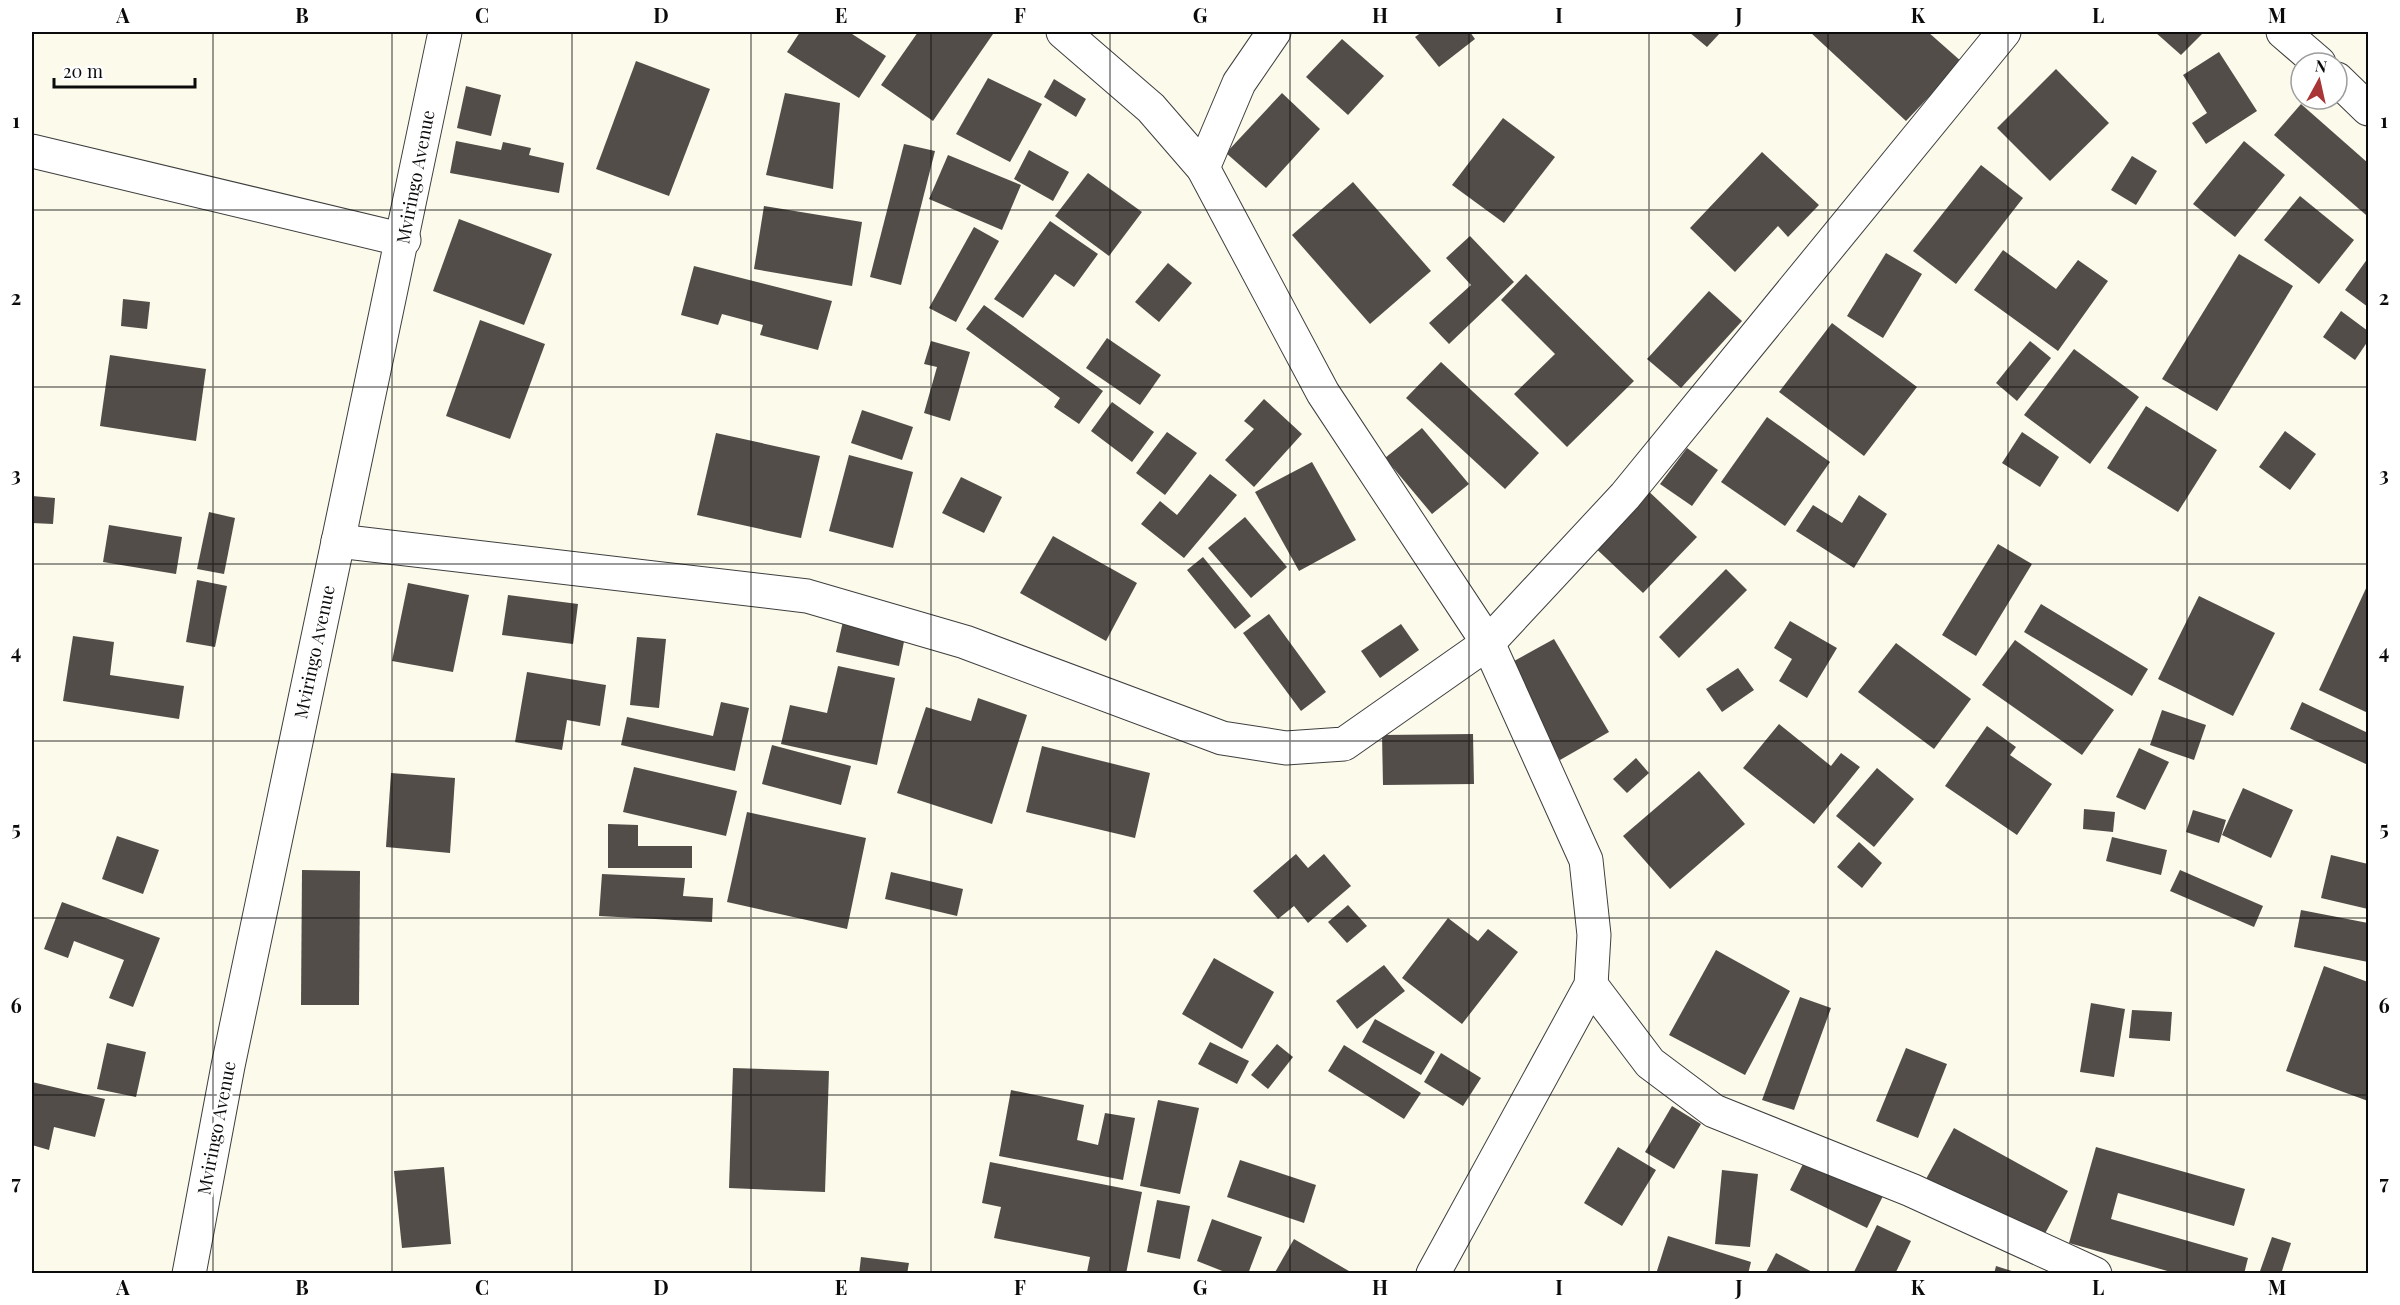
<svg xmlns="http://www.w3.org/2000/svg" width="2400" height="1305" font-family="'Playfair Display',serif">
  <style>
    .building { fill: #524d49 }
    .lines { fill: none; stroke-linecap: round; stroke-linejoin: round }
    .minor-casing { stroke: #3e3e3e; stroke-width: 35 }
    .minor { stroke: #fff; stroke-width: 33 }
    .grid { fill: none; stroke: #0b0b0b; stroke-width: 1.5; stroke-opacity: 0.55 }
    .labels { text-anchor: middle; stroke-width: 6; stroke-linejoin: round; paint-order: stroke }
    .street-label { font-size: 18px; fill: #0b0b0b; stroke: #fff }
    .neatline { fill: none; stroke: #0b0b0b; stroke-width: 2 }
    .grid-label { font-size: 20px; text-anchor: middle; font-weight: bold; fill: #0b0b0b }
  </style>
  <rect width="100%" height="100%" fill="#fcfaeb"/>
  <g class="building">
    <path d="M800,32h49l37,24 -27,42 -72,-46z"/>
    <path d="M918,32h70l5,2 -60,87 -52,-36z"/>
    <path d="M1422,32h48l5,7 -36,28 -24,-30z"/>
    <path d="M1689,32h32l-14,15z"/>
    <path d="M1810,32h118l34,30 -56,59z"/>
    <path d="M2155,32h49l-23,23z"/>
    <path d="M1342,39l42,37 -36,39 -42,-38z"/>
    <path d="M2219,52l38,59 -51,33 -14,-21 15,-10 -24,-38z"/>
    <path d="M636,61l74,28 -41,107 -73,-27z"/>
    <path d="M2056,69l53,54 -59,58 -53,-53z"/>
    <path d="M988,78l54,26 -32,58 -54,-28z"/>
    <path d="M1054,79l32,20 -10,18 -32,-20z"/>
    <path d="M466,86l35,9 -10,41 -34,-8z"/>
    <path d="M785,93l55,10 -7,86 -67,-14z"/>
    <path d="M1282,93l38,36 -54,59 -40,-35z"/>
    <path d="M2301,104l67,59v49l-2,3 -92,-80z"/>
    <path d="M1503,118l52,39 -51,66 -52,-38z"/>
    <path d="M456,141l45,9 2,-8 28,6 -2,7 35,8 -5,30 -109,-20z"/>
    <path d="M2244,141l41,34 -50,62 -42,-33z"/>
    <path d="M904,144l31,7 -34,134 -31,-8z"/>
    <path d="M1029,150l40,22 -16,29 -39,-22z"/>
    <path d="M1762,152l57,53 -31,32 -10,-11 -43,46 -45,-44z"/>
    <path d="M948,155l73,30 -19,45 -73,-31z"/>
    <path d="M2132,156l25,15 -21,34 -25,-15z"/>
    <path d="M1981,165l42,33 -67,86 -43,-33z"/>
    <path d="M1088,173l54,39 -33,44 -54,-40z"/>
    <path d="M1353,182l78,89 -61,53 -78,-89z"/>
    <path d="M2300,196l54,44 -35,44 -55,-44z"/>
    <path d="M764,206l98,16 -10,64 -98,-17z"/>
    <path d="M459,219l93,35 -28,71 -91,-34z"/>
    <path d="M1050,221l48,33 -24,33 -19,-13 -32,44 -29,-19z"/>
    <path d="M974,227l25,14 -43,81 -27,-14z"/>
    <path d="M1470,236l44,46 -65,62 -20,-21 42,-38 -25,-27z"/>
    <path d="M2003,250l53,39 22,-29 30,21 -50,70 -84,-61z"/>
    <path d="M1886,253l36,21 -39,64 -36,-22z"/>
    <path d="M2239,254l54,32 -76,125 -55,-32z"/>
    <path d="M2368,258v49l-23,-17z"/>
    <path d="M1168,263l24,20 -33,39 -24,-20z"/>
    <path d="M694,266l138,35 -14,49 -58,-15 3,-10 -41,-11 -4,11 -37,-10z"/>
    <path d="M1526,274l108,107 -67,66 -53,-53 41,-40 -54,-54z"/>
    <path d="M1709,291l33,30 -61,67 -34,-29z"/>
    <path d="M123,299l27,3 -3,27 -26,-3z"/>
    <path d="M984,305l119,86 -24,33 -25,-17 6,-9 -94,-69z"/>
    <path d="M2341,311l27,20v10l-13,19 -32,-23z"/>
    <path d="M480,320l65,24 -35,95 -64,-23z"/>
    <path d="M1832,323l85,64 -53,69 -85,-64z"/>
    <path d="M1107,338l54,37 -21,30 -54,-37z"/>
    <path d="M931,341l39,11 -20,69 -26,-8 13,-46 -13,-3z"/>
    <path d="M2030,341l21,17 -34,43 -21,-18z"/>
    <path d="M2074,349l65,48 -49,67 -66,-49z"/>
    <path d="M110,355l96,14 -10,72 -96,-15z"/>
    <path d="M1441,362l98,91 -34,36 -99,-91z"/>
    <path d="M1264,399l38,35 -48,53 -29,-27 29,-31 -10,-8z"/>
    <path d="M1112,402l42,30 -22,30 -41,-31z"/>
    <path d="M2146,406l71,44 -39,62 -71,-44z"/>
    <path d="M862,410l51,17 -11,33 -51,-17z"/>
    <path d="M1767,417l63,45 -45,64 -64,-44z"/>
    <path d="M1422,428l47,56 -37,30 -47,-56z"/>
    <path d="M2285,431l31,23 -26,36 -31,-23z"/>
    <path d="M1167,432l30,21 -32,42 -29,-22z"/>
    <path d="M2022,432l37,25 -19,30 -38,-24z"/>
    <path d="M716,433l104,23 -19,82 -104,-23z"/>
    <path d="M1687,448l31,22 -26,36 -32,-22z"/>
    <path d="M849,455l64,17 -20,76 -64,-17z"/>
    <path d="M1312,462l44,78 -57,31 -44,-79z"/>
    <path d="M1210,474l27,21 -53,63 -43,-34 19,-23 17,14z"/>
    <path d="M961,477l41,20 -18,36 -42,-20z"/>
    <path d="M1642,485l55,52 -54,56 -55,-52z"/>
    <path d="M1859,495l28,19 -33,54 -58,-37 17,-26 29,18z"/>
    <path d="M32,496l23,2 -2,26 -21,-1z"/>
    <path d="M209,512l26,6 -11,56 -27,-5z"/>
    <path d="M1245,517l42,50 -36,31 -43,-50z"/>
    <path d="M109,525l73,12 -6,37 -73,-12z"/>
    <path d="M1053,536l84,47 -31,58 -86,-48z"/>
    <path d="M1998,544l34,20 -56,92 -34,-21z"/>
    <path d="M1203,557l48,59 -16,13 -48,-59z"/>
    <path d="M1726,569l21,21 -68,68 -20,-21z"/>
    <path d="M197,580l30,6 -12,61 -29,-5z"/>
    <path d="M408,583l61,12 -16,77 -61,-11z"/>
    <path d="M2368,584v129l-49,-23z"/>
    <path d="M508,595l70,9 -5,40 -71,-9z"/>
    <path d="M2199,596l76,37 -42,83 -75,-37z"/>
    <path d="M2041,604l107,65 -16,27 -108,-64z"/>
    <path d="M1269,614l57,78 -25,19 -58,-78z"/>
    <path d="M844,617l62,15 -7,34 -63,-14z"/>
    <path d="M1790,621l47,27 -30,50 -28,-17 13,-22 -18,-11z"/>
    <path d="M1401,624l18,26 -39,28 -19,-27z"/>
    <path d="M73,636l41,6 -4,33 74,11 -5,33 -116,-18z"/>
    <path d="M637,637l29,2 -7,69 -29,-3z"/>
    <path d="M1554,639l55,93 -49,28 -55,-94z"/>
    <path d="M2015,640l99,70 -32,45 -100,-70z"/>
    <path d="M1896,643l75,56 -37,50 -76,-57z"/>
    <path d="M838,666l57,12 -18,87 -96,-21 9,-39 37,8z"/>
    <path d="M1738,668l16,22 -32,22 -16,-23z"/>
    <path d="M527,672l79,13 -6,41 -33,-6 -5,30 -47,-8z"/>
    <path d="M978,698l49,17 -35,109 -95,-31 29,-86 45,14z"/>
    <path d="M721,702l28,6 -14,63 -114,-26 6,-28 86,19z"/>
    <path d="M2302,702l66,31v32l-78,-36z"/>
    <path d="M2162,710l44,15 -12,35 -44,-15z"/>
    <path d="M1779,724l52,42 10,-13 19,14 -46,57 -71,-56z"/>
    <path d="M1987,726l29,21 -6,8 42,29 -35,51 -72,-49z"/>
    <path d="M1473,734l1,50 -91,1 -1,-50z"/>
    <path d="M772,745l79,21 -10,39 -79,-21z"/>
    <path d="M1042,746l108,27 -15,65 -109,-26z"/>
    <path d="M2139,748l30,14 -24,48 -29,-13z"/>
    <path d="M1636,758l13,15 -22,20 -14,-14z"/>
    <path d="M634,767l103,24 -11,45 -103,-24z"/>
    <path d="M1877,768l37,31 -40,48 -38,-31z"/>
    <path d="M1699,771l46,53 -75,65 -47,-53z"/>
    <path d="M391,773l64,5 -5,75 -64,-6z"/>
    <path d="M2243,788l50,22 -22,48 -49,-23z"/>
    <path d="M2084,809l31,3 -2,20 -30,-3z"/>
    <path d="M2193,810l33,10 -7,23 -33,-11z"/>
    <path d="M747,812l119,26 -19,91 -120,-27z"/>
    <path d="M608,824l30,1v21h54v22h-84z"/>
    <path d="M117,836l42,14 -16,44 -41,-15z"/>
    <path d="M2112,837l55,13 -6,25 -55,-14z"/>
    <path d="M1859,842l23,21 -20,25 -25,-21z"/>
    <path d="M1296,854l12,14 16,-14 27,32 -43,37 -14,-17 -16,13 -25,-28z"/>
    <path d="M2331,855l37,9v45l-47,-11z"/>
    <path d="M302,870l58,1 -1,134h-58z"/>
    <path d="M2180,870l83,36 -9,21 -84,-36z"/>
    <path d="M891,872l72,17 -6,27 -72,-17z"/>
    <path d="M602,874l83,4 -2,18 30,2 -1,24 -113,-6z"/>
    <path d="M62,902l98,36 -27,69 -24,-9 15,-38 -50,-19 -6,17 -24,-9z"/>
    <path d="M1348,905l19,21 -20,17 -19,-21z"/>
    <path d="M2301,910l67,13v39l-74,-15z"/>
    <path d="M1448,918l30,23 10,-12 30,23 -56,72 -60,-46z"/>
    <path d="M1716,950l74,41 -45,84 -76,-40z"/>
    <path d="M1214,958l60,34 -32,57 -60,-35z"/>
    <path d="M1384,965l21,26 -48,38 -21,-28z"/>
    <path d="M2324,966l44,16v119l-82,-30z"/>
    <path d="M1800,997l31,11 -37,102 -32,-10z"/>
    <path d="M2091,1003l34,6 -11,68 -34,-5z"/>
    <path d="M2132,1010l40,2 -2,29 -41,-3z"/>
    <path d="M1375,1019l60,33 -14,23 -59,-33z"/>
    <path d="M1210,1042l39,19 -12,23 -39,-20z"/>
    <path d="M107,1043l39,9 -10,45 -39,-8z"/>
    <path d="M1277,1044l16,13 -25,32 -17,-14z"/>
    <path d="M1344,1045l77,48 -17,26 -76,-48z"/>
    <path d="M1906,1048l41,16 -29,74 -42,-17z"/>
    <path d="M1441,1053l40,25 -18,28 -39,-24z"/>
    <path d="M733,1068l96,3 -4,121 -96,-4z"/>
    <path d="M32,1082l73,17 -10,38 -41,-10 -5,23 -17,-5z"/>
    <path d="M1011,1090l73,15 -7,35 21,5 7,-32 30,5 -12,62 -124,-24z"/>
    <path d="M1158,1100l41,8 -19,86 -40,-8z"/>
    <path d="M1672,1106l29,18 -27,45 -29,-17z"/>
    <path d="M1954,1128l114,63 -27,50 -115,-62z"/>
    <path d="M1618,1147l38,23 -34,56 -38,-23z"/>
    <path d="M2096,1147l149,42 -11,37 -116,-33 -7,26 137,39 -4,16h-66l-109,-31z"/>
    <path d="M1807,1156l77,38 -17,34 -77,-38z"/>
    <path d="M1240,1160l76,25 -12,38 -77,-26z"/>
    <path d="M990,1162l152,30 -16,82 -39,-2 3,-15 -96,-19 7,-31 -19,-4z"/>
    <path d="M444,1167l7,77 -49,4 -8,-77z"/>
    <path d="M1722,1170l36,4 -8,73 -35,-3z"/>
    <path d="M1157,1200l33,6 -10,53 -33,-7z"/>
    <path d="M1212,1219l50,18 -14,37h-18l-33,-13z"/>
    <path d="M1877,1225l34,16 -16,33h-42z"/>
    <path d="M1668,1236l83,26 -3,12h-92z"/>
    <path d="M2272,1237l19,6 -10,31h-22z"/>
    <path d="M1294,1239l60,35h-80z"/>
    <path d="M1776,1253l40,21h-51z"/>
    <path d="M861,1257l48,6 -2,11h-48z"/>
    <path d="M1996,1266l22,7v1h-24z"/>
  </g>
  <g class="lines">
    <g class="minor-casing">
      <g id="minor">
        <path d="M1063,32l88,76 52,60 120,225 165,250 98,217 8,75 -3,50 -158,289"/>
        <path d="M2283,32l36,31"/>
        <path d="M2337,79l31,30"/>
        <path d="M32,151l372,89"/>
        <path d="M1203,168l36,-85 35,-51"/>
        <path d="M338,541l469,55 158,46 257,96 64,10 58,-4 144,-101 137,-147 379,-464"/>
        <path d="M1591,985l59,78 64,48 197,79 184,84"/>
        <path d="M189,1274l39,-208 217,-1034"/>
      </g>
    </g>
    <use href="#minor" class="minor"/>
  </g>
  <path class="grid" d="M213,32v1242M392,32v1242M572,32v1242M751,32v1242M931,32v1242M1110,32v1242M1290,32v1242M1469,32v1242M1649,32v1242M1828,32v1242M2008,32v1242M2187,32v1242M32,210h2336M32,387h2336M32,564h2336M32,741h2336M32,918h2336M32,1095h2336"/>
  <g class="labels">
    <g class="street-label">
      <text transform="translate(416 177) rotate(-79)" y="6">Mviringo Avenue</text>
      <text transform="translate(315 652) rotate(-78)" y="6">Mviringo Avenue</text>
      <text transform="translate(217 1128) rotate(-79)" y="6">Mviringo Avenue</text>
    </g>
  </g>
  <rect width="2400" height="1305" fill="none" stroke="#ffffff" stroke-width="66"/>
  <g transform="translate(2319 81) rotate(8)"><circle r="28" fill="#ffffff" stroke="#9d9d9d" stroke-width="1.5"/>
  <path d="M0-4.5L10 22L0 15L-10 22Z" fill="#a83636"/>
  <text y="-9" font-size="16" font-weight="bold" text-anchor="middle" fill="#0b0b0b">N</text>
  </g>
  <path d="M54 78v9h141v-9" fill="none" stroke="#0b0b0b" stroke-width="3"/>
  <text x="63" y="78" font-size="18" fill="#0b0b0b" stroke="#ffffff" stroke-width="4.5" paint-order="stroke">20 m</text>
  <rect x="33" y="33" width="2334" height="1239" class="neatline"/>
  <g class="grid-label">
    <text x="123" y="23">A</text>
    <text x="302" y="23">B</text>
    <text x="482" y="23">C</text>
    <text x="661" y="23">D</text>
    <text x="841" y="23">E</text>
    <text x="1020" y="23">F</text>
    <text x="1200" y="23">G</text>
    <text x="1380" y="23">H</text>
    <text x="1559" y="23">I</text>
    <text x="1739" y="23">J</text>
    <text x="1918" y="23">K</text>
    <text x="2098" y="23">L</text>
    <text x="2277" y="23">M</text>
    <text x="16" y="128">1</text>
    <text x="2384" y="128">1</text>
    <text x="16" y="305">2</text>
    <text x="2384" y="305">2</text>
    <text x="16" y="482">3</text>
    <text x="2384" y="482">3</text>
    <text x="16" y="659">4</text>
    <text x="2384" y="659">4</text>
    <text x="16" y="836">5</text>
    <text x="2384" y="836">5</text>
    <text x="16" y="1013">6</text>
    <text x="2384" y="1013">6</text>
    <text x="16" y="1190">7</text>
    <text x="2384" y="1190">7</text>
    <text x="123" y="1295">A</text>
    <text x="302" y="1295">B</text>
    <text x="482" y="1295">C</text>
    <text x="661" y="1295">D</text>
    <text x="841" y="1295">E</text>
    <text x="1020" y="1295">F</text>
    <text x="1200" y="1295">G</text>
    <text x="1380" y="1295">H</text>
    <text x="1559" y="1295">I</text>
    <text x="1739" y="1295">J</text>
    <text x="1918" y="1295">K</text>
    <text x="2098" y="1295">L</text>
    <text x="2277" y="1295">M</text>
  </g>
</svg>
